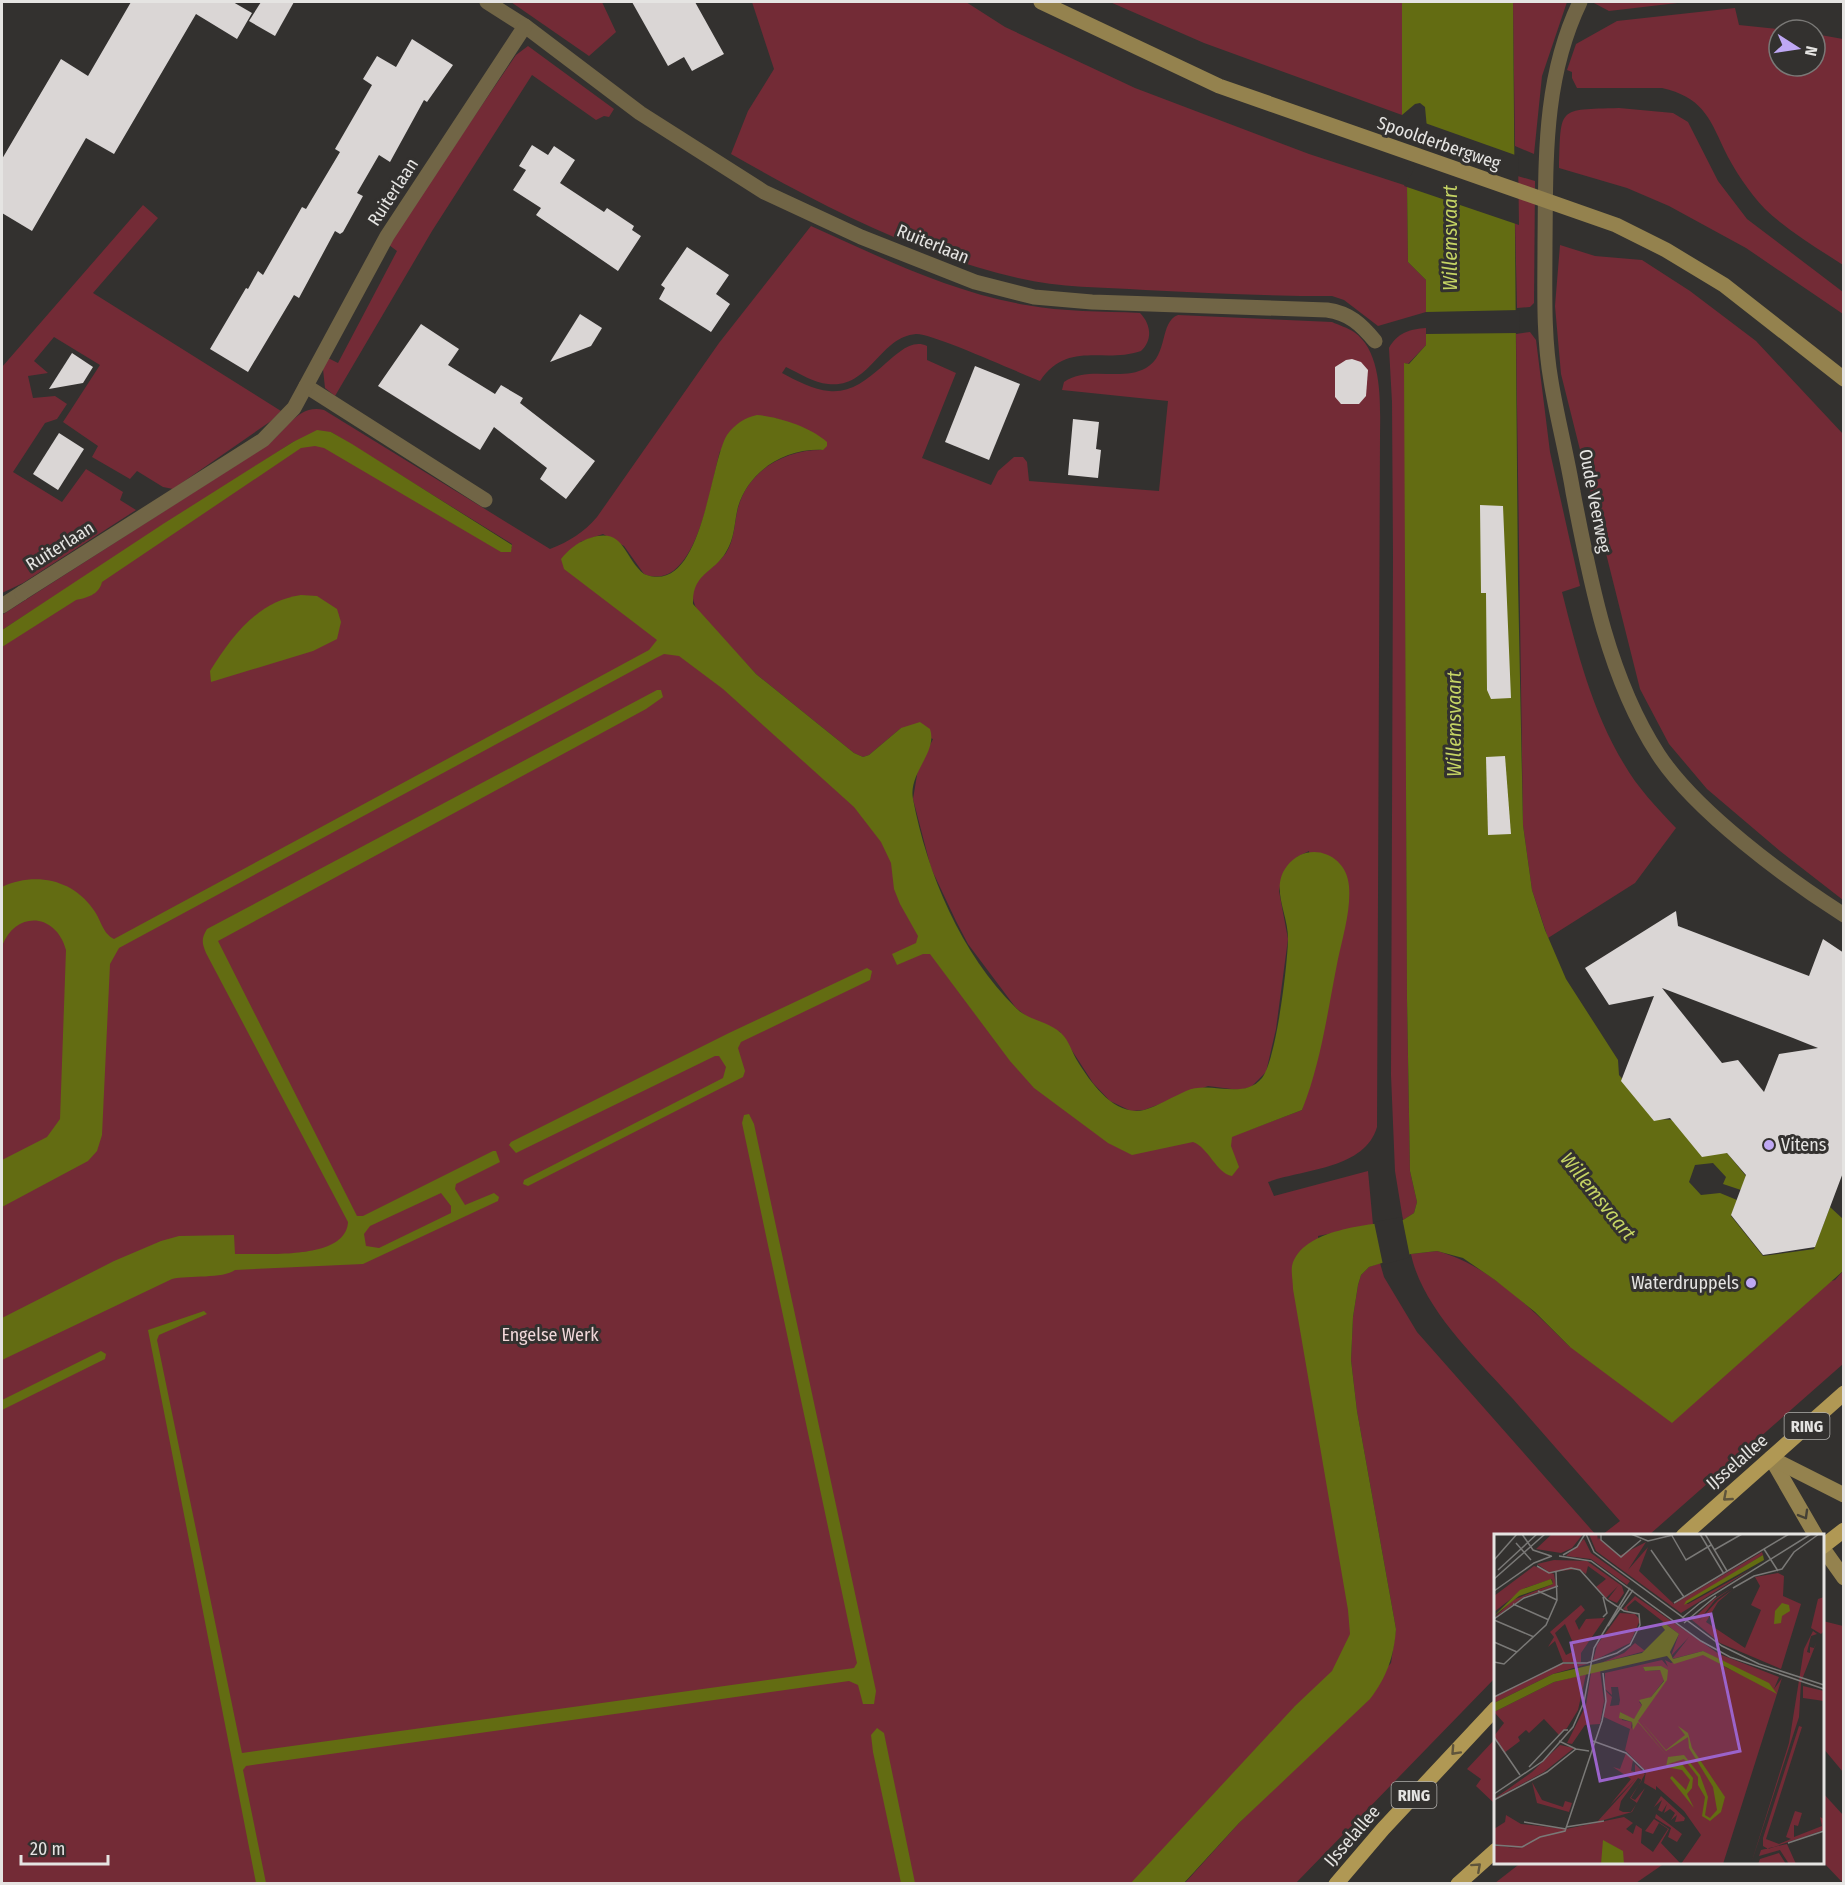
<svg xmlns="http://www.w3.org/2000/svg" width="1845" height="1885" font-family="'Fira Sans Condensed',sans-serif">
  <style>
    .green { fill: #732b36; fill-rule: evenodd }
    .water { fill: #636c12; fill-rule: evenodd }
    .pier { fill: #33312f }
    .building { fill: #dad6d5; fill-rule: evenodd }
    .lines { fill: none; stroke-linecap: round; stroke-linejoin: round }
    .lane { stroke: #716546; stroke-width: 15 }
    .street { stroke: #716546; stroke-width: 15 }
    .secondary { stroke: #94824e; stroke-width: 15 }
    .primary { stroke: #b09854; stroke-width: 15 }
    .oneway { stroke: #5f553c }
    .oneway2 { stroke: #464135 }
    .poi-dot { fill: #bfa8f4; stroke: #33312f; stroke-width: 2 }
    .labels { text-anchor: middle; stroke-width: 6; stroke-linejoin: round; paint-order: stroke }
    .shield { fill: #33312f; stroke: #b0aeac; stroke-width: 1.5 }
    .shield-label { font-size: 16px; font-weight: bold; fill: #e5e4e2 }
    .street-label { font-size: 18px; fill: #e5e4e2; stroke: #33312f }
    .poi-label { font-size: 18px; fill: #e5e4e2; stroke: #33312f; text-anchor: start }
    .park-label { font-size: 18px; fill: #f1d8da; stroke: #33312f }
    .water-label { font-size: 20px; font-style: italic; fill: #c5d464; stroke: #33312f }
    .inset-road { fill: none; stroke: #7a7977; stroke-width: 1.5 }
    .view { fill: #9b63ca; fill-opacity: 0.15; stroke: #9b63ca; stroke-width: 3 }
    .inset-edge { fill: none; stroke: #e5e4e2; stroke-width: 3 }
  </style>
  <rect width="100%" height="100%" fill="#33312f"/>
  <g class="green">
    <path d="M511,2h91l14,30 -27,24z"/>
    <path d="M752,2h214l39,25 130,61 174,66 98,32 1,76 18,18v32l-48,14 -34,-26 -12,-4c-63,0 -125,-3 -187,-6 -42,-3 -85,-2 -127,-12 -101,-23 -198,-73 -287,-124l17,-43 26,-42z"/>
    <path d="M1110,2h292v113l-198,-72z"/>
    <path d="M1513,2h54l-25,74 -8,78 -19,-8z"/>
    <path d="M1592,2h94l-77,9z"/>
    <path d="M1735,8l4,17 48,5h-8v36h36v-32l28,5v226c-26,-17 -55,-34 -78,-56 -16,-17 -31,-39 -41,-60 -15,-33 -23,-52 -62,-61h-85l-5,-10v-6l-5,-2 9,-26 41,-23z"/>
    <path d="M528,46l86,63 -5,8 -5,-1 -8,4 -64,-45 -100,156 -97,165 -10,-8 -2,-19 5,-11 10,5 59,-112 -8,-6 5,-10 122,-180z"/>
    <path d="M1619,108l54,5 15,9 30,59 29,38 96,73v22l-97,-66 -77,-42 -42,-18 -68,-20c2,-62 -2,-58 60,-60z"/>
    <path d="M1514,175l21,6 -1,122 -4,4 -13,1z"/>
    <path d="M143,205l15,13 -65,75 188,118 -10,10 -98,68 -10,-2 -26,-16 -7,8 -38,-22 6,-11 -35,-24 37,-57 -46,-28 -20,24 14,12 -20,3 5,22 22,-2 12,8 -10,15 -12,4 -32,49 49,30 24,-33 37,23 -3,8 16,10 -113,73 -21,10v-226z"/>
    <path d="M811,226c69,31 139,66 215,79 37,7 76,6 114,8 11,11 13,27 1,38 -37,13 -73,-11 -101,30 -21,-8 -108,-48 -124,-47 -37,3 -46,55 -88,50 -14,-1 -29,-11 -42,-17l-4,6c13,7 32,17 47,18 44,5 69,-59 98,-45v14l29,13 -34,85 69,27 7,-14 16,-14h9l4,5 2,19 130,10 9,-90 -106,-11 2,-8c25,-17 57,0 82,-14 23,-13 13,-46 32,-53l154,7c7,3 16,6 22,10 30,21 26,75 26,108l-3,687c-12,42 -73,42 -109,55l6,14 94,-25 5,54 -55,11 55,404 -215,243h-1156v-1243l305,-198 29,1 176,105v-4l-181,-112 -38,10 -291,188v-15l264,-169c19,-14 32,-43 58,-36l226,139c20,-8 33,-16 47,-32l122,-174zM775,418l32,12 16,20c-37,-1 -75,20 -85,58 -4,15 -3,31 -12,45 -14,20 -47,28 -27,60l57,61 98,79 9,4 6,-2 32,-27 32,11 -15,30 -5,30 18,69 25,53 12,23 48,64 14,11 30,13 33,51 17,18 21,10 13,-1 64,-24 31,4 12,-3 15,-15 10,-43 12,-90 -9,-48 3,-14 15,-20 12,-6 17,167 -24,92 -53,20 -149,-11 -175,-214 -51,-112 -294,-251 23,-8 21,12 20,28c52,21 67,-91 76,-123z"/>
    <path d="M1560,245l35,11 47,4 48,31 66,50 87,93v466l-63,-49 -73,-62 -38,-45 -29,-55 -79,-315 -6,-68z"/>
    <path d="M1426,328v17l-18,19 -3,-1 2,636 3,172 7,31 -3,11 -11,7 -8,-49 -4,-96 2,-520 -1,-153 -3,-54c8,-15 21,-19 37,-20z"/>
    <path d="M1530,332l6,8 14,112 30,134 -18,6c15,59 30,119 62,172 13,23 33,44 52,64l-41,55 -87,55 -16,-48 -9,-65 -7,-491z"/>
    <path d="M1437,1251c54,15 94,58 133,96l265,-67 8,-9v93l-194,171h-47l18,-14c-36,-41 -71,-81 -107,-122 -36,-40 -91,-91 -102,-145z"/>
    <path d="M1380,1263l4,14 33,55 179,203 -100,1 -1,142 -199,205 -112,1 55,-61 55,-54 97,-106 5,-34 -39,-218 -6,-51 2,-43 5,-32 3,-10 8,-8z"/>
    <path d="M1823,1621l20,5v146l-20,-24z"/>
    <path d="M1495,1739v65l-19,-18 5,-7 -14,-10z"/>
    <path d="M1822,1792l21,23v68l-20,-21z"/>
    <path d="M1522,1862h143v1l-29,20h-141z"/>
  </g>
  <g class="water">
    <path d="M1402,2h111l5,580 5,243 9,65 13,40 21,49 52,81 1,15 38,44 19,1 51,33 19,23 -5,14 -18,-6 3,-7 -13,-14 -18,2 -6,17 12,13 19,-2 17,7 -6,16 32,40 51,-7 16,-42 13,12v52l-171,152 -102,-76 -35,-35 -40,-32 -32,-22 -26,-7 -26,3 -42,13 -8,8 -3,10 -5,32 -2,43 6,51 39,218c-2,27 -9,48 -26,70l-131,124 -55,60 -54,1 165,-178 37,-35 18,-37 -2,-24 -55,-321c0,-7 -2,-17 -1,-23 10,-38 78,-41 111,-46l11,-7 3,-11 -7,-31 -3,-172 -3,-636 5,1 17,-19v-65l-18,-18 -1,-76 21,-47 -3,-32 -5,-4 -5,1 -13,11z"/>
    <path d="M757,415c22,2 53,12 70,27v4l-4,4c-37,-2 -74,20 -85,57 -4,16 -3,31 -12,45 -12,21 -34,21 -33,52l63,70 98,79 9,4 6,-2 32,-27 19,-6 10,7c8,23 -22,44 -17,70 14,74 48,155 103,209 13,13 32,13 45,25 8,7 11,20 17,29 13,21 37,55 66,48 14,-4 28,-13 42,-19 24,-11 57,10 76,-13 14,-17 26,-115 26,-140 0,-25 -18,-50 -1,-72 21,-27 60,-12 62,20 2,24 -6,50 -11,73 -10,50 -17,104 -36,151l-70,27 -1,9 8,21 -7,9c-16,-3 -23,-28 -39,-34l-61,13 -24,-12 -74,-55 -24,-27 -80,-107h-7l-26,11 -5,-11 24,-11 2,-7 -18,-32 -6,-15 -3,-26 -10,-21 -27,-35 -131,-118 -44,-33 -15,-2 -8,4 -537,290 -9,16 -8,171 -5,16 -9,10 -86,46v-47l45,-23 13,-18 6,-169c-10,-37 -50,-40 -64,-4v-59c32,-15 70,-8 91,22 8,10 9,24 21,30l535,-289 8,-10 -93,-71 -3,-10c7,-9 16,-16 26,-20 38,-14 35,17 57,35 59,24 65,-110 83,-139 8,-11 17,-17 30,-20z"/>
    <path d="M317,430l14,2 21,12 160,101 -1,7h-10l-177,-104 -9,-2 -14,2 -199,134c-3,13 -16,16 -26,18l-74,47v-17l161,-106 130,-82z"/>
    <path d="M301,595l16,1 20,13 4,13 -4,17 -24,12 -102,31 -1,-11c22,-35 48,-70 91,-76z"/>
    <path d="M657,690h4l2,7 -17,12 -428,232 139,275h6l130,-65h3l4,11 -44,22 -1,5 10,16 29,-12 5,4 -1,4 -135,63 -128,6c-12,9 -46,5 -63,9l-170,81v-42l112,-57 47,-20 18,-5 55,-1 1,19c28,-1 111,7 113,-32l-142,-269c-4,-10 -5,-14 1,-24zM441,1193l10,13v7l-72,35 -13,-2 -2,-12 6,-8z"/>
    <path d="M867,968l5,3 -2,9 -129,62 -3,6 7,23 -2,6 -215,109 -5,-2 1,-4 199,-102 3,-11 -7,-11h-4l-199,97 -7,-8 2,-3 218,-109z"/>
    <path d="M749,1114l5,10 122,567 -2,13h-11l-5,-19 -9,-4 -603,85 -3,4 23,113h-10l-108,-553 56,-19 3,3 -48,21 -2,5 85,413 612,-85 3,-5 -115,-540 2,-8z"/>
    <path d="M101,1351l5,3 -1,5 -103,51v-10z"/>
    <path d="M877,1728l7,5 31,150h-14l-28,-131 -2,-17z"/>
  </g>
  <g class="pier">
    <path d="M1425,123l93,33 1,69 -115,-39 8,-13 13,-35z"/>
    <path d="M1520,310l-1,23 -93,1v-22z"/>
    <path d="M1402,1217l8,40 -27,8 -9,-43z"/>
  </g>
  <g class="building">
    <path d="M131,2h102l19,11 -15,26 -41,-25 -82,140 -28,-16 -54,93 -30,-18v-54l59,-100 27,17z"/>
    <path d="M261,2h33l-19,34 -26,-15z"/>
    <path d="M632,2h63l29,52 -32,17 -8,-14 -16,9z"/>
    <path d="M412,39l41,26 -26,37 -3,-2 -34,62 -11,-7 -22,38 6,3 -20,36 -3,2 -5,-3 -36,67 -5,-3 -46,77 -38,-23 36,-61 2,1 10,-18 5,4 39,-68 4,2 34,-57 -5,-3 37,-64 -9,-6 14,-23 19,11z"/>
    <path d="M532,145l16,10 6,-9 21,14 -15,23 44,29 3,-4 27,18 -2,4 9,6 -23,35 -82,-56 5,-7 -28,-18 13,-20 -7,-4z"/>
    <path d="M687,247l42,28 -13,19 14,10 -19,28 -52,-33 6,-11 -4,-3z"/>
    <path d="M580,314l22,14 -11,18 -41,16z"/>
    <path d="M421,324l38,25 -11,16 47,29 6,-9 22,13 -3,5 75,58 -29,38 -26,-20 7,-11 -53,-41 -14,23 -102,-64z"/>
    <path d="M72,353l21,14 -10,16 -34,6z"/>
    <path d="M1352,359l9,3 7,8 -2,26 -7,8h-18l-6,-7v-30l11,-7z"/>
    <path d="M975,366l45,18 -31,76 -44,-18z"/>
    <path d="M1073,419l26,3 -3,27 5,1 -3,28 -30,-3z"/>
    <path d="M59,433l25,16 -26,41 -25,-16z"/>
    <path d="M1480,505l23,1 8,192 -20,1 -4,-9 -1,-97h-5z"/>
    <path d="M1505,756l6,78 -23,1 -2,-78z"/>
    <path d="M1676,911l2,15 131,50 14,-37 21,14v217l-29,77 -52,8 -32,-40 15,-40 -19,-22 -25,4 -32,-39 -16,3 -33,-40 33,-85 -45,9 -24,-37zM1662,988l131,50 25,10 -39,6 -15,38 -26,-32 -16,3z"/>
  </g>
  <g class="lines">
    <path class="lane" d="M2,606l20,-13"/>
    <g class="street">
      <path d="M487,2l38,24 115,87 124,79 97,45 114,45 59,15 58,5 235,8c22,3 34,14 48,31"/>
      <path d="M1580,2c-37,77 -34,157 -35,241 0,46 -2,92 6,138 6,37 16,74 22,111 17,88 35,185 85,262 37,57 128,124 186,161"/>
      <path d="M306,386l179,114"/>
      <path d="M22,593l241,-153 31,-32 93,-172 138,-210"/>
    </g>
    <g class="secondary">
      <path d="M1041,2l178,84 397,139 50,25 58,35 120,94"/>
      <path d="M1771,1458l45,78"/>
      <path d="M1771,1458l73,37"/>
      <path d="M1822,1547l22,31"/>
    </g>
    <g class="primary">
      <path d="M1683,1536l161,-143"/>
      <path d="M1822,1547l22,-17"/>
      <path d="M1336,1884l47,-55 113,-121"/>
      <path d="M1458,1884l38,-34"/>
    </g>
  </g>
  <defs><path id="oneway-chevron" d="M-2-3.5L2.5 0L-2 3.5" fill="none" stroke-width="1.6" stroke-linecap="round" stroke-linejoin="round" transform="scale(1.5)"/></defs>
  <g class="oneway">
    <use href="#oneway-chevron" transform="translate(1727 1497) rotate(139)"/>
    <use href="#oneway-chevron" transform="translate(1455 1751) rotate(133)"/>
    <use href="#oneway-chevron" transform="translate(1477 1867) rotate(-42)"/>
  </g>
  <use class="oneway2" href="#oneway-chevron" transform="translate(1804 1515) rotate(60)"/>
  <g class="poi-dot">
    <circle cx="1769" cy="1145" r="6"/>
    <circle cx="1751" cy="1283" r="6"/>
  </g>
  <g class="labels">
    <g class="shield">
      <rect x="1784.5" y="1413" width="45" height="26" rx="4.5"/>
      <rect x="1391.5" y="1782" width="45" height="26" rx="4.5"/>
    </g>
    <g class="shield-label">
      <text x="1807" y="1432">RING</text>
      <text x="1414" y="1801">RING</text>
    </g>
    <g class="street-label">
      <text transform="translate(1439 143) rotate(19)" y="6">Spoolderbergweg</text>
      <text transform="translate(393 192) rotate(-57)" y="6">Ruiterlaan</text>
      <text transform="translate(933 244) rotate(22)" y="6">Ruiterlaan</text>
      <text transform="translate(1595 501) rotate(79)" y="6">Oude Veerweg</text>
      <text transform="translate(60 546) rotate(-32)" y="6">Ruiterlaan</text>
      <text transform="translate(1737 1462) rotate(-41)" y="6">IJsselallee</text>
      <text transform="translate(1352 1836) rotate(-49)" y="6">IJsselallee</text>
    </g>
    <g class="poi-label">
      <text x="1781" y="1151">Vitens</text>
      <text x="1739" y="1289" text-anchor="end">Waterdruppels</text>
    </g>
    <g class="park-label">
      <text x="550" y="1341">Engelse Werk</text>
    </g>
    <g class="water-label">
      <text transform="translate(1450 238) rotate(-90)" y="7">Willemsvaart</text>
      <text transform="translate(1454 724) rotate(-90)" y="7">Willemsvaart</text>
      <text transform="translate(1598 1196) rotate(51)" y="7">Willemsvaart</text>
    </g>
  </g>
  <g transform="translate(1494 1534)">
    <rect width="330" height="330" fill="#33312f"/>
    <path d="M58,0h31l-11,14 -11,5 -25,-4zM95,0h8l1,6 2,-6 -1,4 20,18 27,-14 -18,28 20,-23 -9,24 35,33 88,-52 1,3 -78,48 3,1 62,-34 -69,43 -85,-62zM90,5l7,14 39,28 -3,4 -36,-26 -25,-3zM60,26l33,1 35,25 2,7 -7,10 -9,-4 10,-13 -12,12 -10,-11 10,-8 -18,-13 -2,8 -7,-5 -30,3 -12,-8zM40,32l20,8 2,12 -32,11 -30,21 19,-18 40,-16 -1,-5 -27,9 -31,24v-16zM284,39l6,3 -1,20 18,8 -20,65 -61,-26 -28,-23 21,-20 19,-12 -17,12 -17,22 20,-22 14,-10 -14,12 -12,20 39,26 16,-38 -10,-5 9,-19 -5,-9zM141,62l84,58 60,23 -5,12 8,-11 -59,186h-42l20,-29 -17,-24 -28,-25v4l-12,-7 2,-12 -21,-21 5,-21 -26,-12 1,-27 7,7 -2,9 9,-1 1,-5 -2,-13h-7l1,8 -7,-6v-16l57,-13 6,7 -3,-7 6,3 29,-11 27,16 44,19 -68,-36 -31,8 17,-22 -18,19 8,-22 -44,-34 -8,7 1,4 -5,-2zM149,133l21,3 2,11 -13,17 -8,5 -14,26 1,-7 -10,-2 -2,-8 14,8 8,-15 -3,-3 12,-5 14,-18 -5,-9 -15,1zM330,63v34l-3,3 -10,-6 7,-29zM87,71l4,5 -10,11 4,9 7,-11 19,-1 -24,35v9h-18l-8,-21 -7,6 6,-10 -4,-5zM71,90l8,19 1,13 -2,-4 -6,3 -11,-22zM126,79l15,1 5,6 -10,23 -37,18 4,-16zM319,97l4,3 -6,2 -4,16 3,1v-6l4,1 3,-7 -16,41 -2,35 -48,147 38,-121 15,-94zM141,109l10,8 -44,12 23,-10zM67,130h26l-34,10 -59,29v-6zM106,136l4,31 -4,23 -15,1 -13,19 -5,-1 19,-38 5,-32zM92,140l-8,36 -11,18 -8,7 -15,-16 -15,14 -3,-3 -8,7 2,4 -16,12 -10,-17 10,-13 -10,-11 60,-30zM309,152l21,5v10l-21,-3zM305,192l3,1 -36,112 13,5 12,-5 -5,-2 9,-26 7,2 -4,13 -4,-1v12l28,-11 -2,-9 4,2v11l-56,19 -5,-3v-8zM66,211l14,3 -30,24 -50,27 38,-27zM132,219l7,7 -2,11 4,1v-8l10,10 -14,24 4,2 10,-12 -13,24 -35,10 39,-43 -26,26 21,-26 -18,-12 7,2zM144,244l4,2 -12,18 7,5 -6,9h-8l-4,-2 2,-9zM38,248l10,18 21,7 2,-6 7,2 -3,9 -32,-9zM167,262l24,22 -1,3 -9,1 2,-7 -6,5 4,-7 -5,-4 -6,4 3,-9 -5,8 -4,-2 4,-10 -8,7zM162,280l26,20 -5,8 -9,-5 3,-9 -16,-10zM12,281l15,9 45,5 58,-12 9,6 -7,6 7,5 3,-9 6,4 -1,14 12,9 15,-23 -9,-6 -6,11 -8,-3 9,-12 15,10 -8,14 19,20 -186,1v-19l27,4 -27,-5v-15l11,-7zM293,310l9,20h-7l-9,-14 -21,6 2,-6zM285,319l7,11h-28l2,-5z" fill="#732b36" fill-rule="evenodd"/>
    <path d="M269,21l1,5 -80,45 2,-4zM57,45l2,5 -34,12 -25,20 26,-26zM288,69l7,2 1,6 -8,5 -1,7 -7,1 1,-13zM169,88l16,12 -9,18 3,7 30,-8 66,32 8,11 -74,-39 -29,9 -7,-8 -113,26 -60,30v-9l59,-29 89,-21 23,-23 -4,-5zM167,132l7,4 -1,10 -29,41 30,36 16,-2 16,20 8,22 -3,18 5,3 7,-8 -4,-23 -24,-39 -1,-11 -22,14 -25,-30 25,29 19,-15 -7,-9 10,7 4,15 33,49 -4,15 -11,9 -8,-5 3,-19 -7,-12v-8l-14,-18 -16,5h14l11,14 -1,10 -5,6 7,14 -24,-30 2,-2 14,14 4,-10 -8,-10 -16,-3 2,-10 -30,-35 -5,8 -1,-8 -13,-4 1,-6 14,7 8,-14 -3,-5 12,-3 13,-16 -4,-11 -15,1 -2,-4zM109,306l20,11 1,13h-23z" fill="#636c12"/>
    <path class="inset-road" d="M28,0l11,16 18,6M92,0l8,18 128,94 37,18 65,21M107,0v6l20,17 20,-17M137,0l17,7 25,-6M177,0l15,26 25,-15M206,0l24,40M211,0l22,37M22,9l15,17M270,15l14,22M157,16l33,47M220,16l28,-16M69,21l14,-8 8,-13M65,22l32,5 110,80 29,16 94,32M0,26l23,-26M4,36l39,-36M0,45l51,-45M239,54l21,-12 28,-7 12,-17 25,-18M0,57l40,-28 18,-7M44,57l19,9M180,69l115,-69M19,70l36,16M109,83l4,-4 -4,-16M188,84l18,-15 111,-69M0,85l30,-21 34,-12M0,86l40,17M190,89l32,-27M114,92l25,-36M0,108l23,10M0,128l10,2 42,-39 11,-25 -1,-28M0,163l69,-34h24l30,-10 13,-8 10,-20 -1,-11 -15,-3 -17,-11 -27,-30 -9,-2 -22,5 -12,-7M0,203l26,38M65,207l17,8M99,207l33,12 18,17M35,233l35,-37h4M0,260l49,-33 30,-34 11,-25 10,-54 36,-60M0,266l53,-28 29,-23 13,2M30,288l42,7M72,293l38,-6M294,309l36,-12M0,311l28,2M28,313l18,-10 25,-6 37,-110 4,-20 -3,-28"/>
    <path class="view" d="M217,80l29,137 -140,30 -29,-138z"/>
    <rect width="330" height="330" class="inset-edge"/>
  </g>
  <rect width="1845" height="1885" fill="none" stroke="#e5e4e2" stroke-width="6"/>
  <g transform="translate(1797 48) rotate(102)"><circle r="28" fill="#33312f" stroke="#7a7977" stroke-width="1.5"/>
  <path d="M0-4.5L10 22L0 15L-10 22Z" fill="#bfa8f4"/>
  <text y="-9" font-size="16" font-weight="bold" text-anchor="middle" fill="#e5e4e2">N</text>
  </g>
  <path d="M21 1855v9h87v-9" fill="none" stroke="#e5e4e2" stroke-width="3"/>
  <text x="30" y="1855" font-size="18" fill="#e5e4e2" stroke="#33312f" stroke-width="4.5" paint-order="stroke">20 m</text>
</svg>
